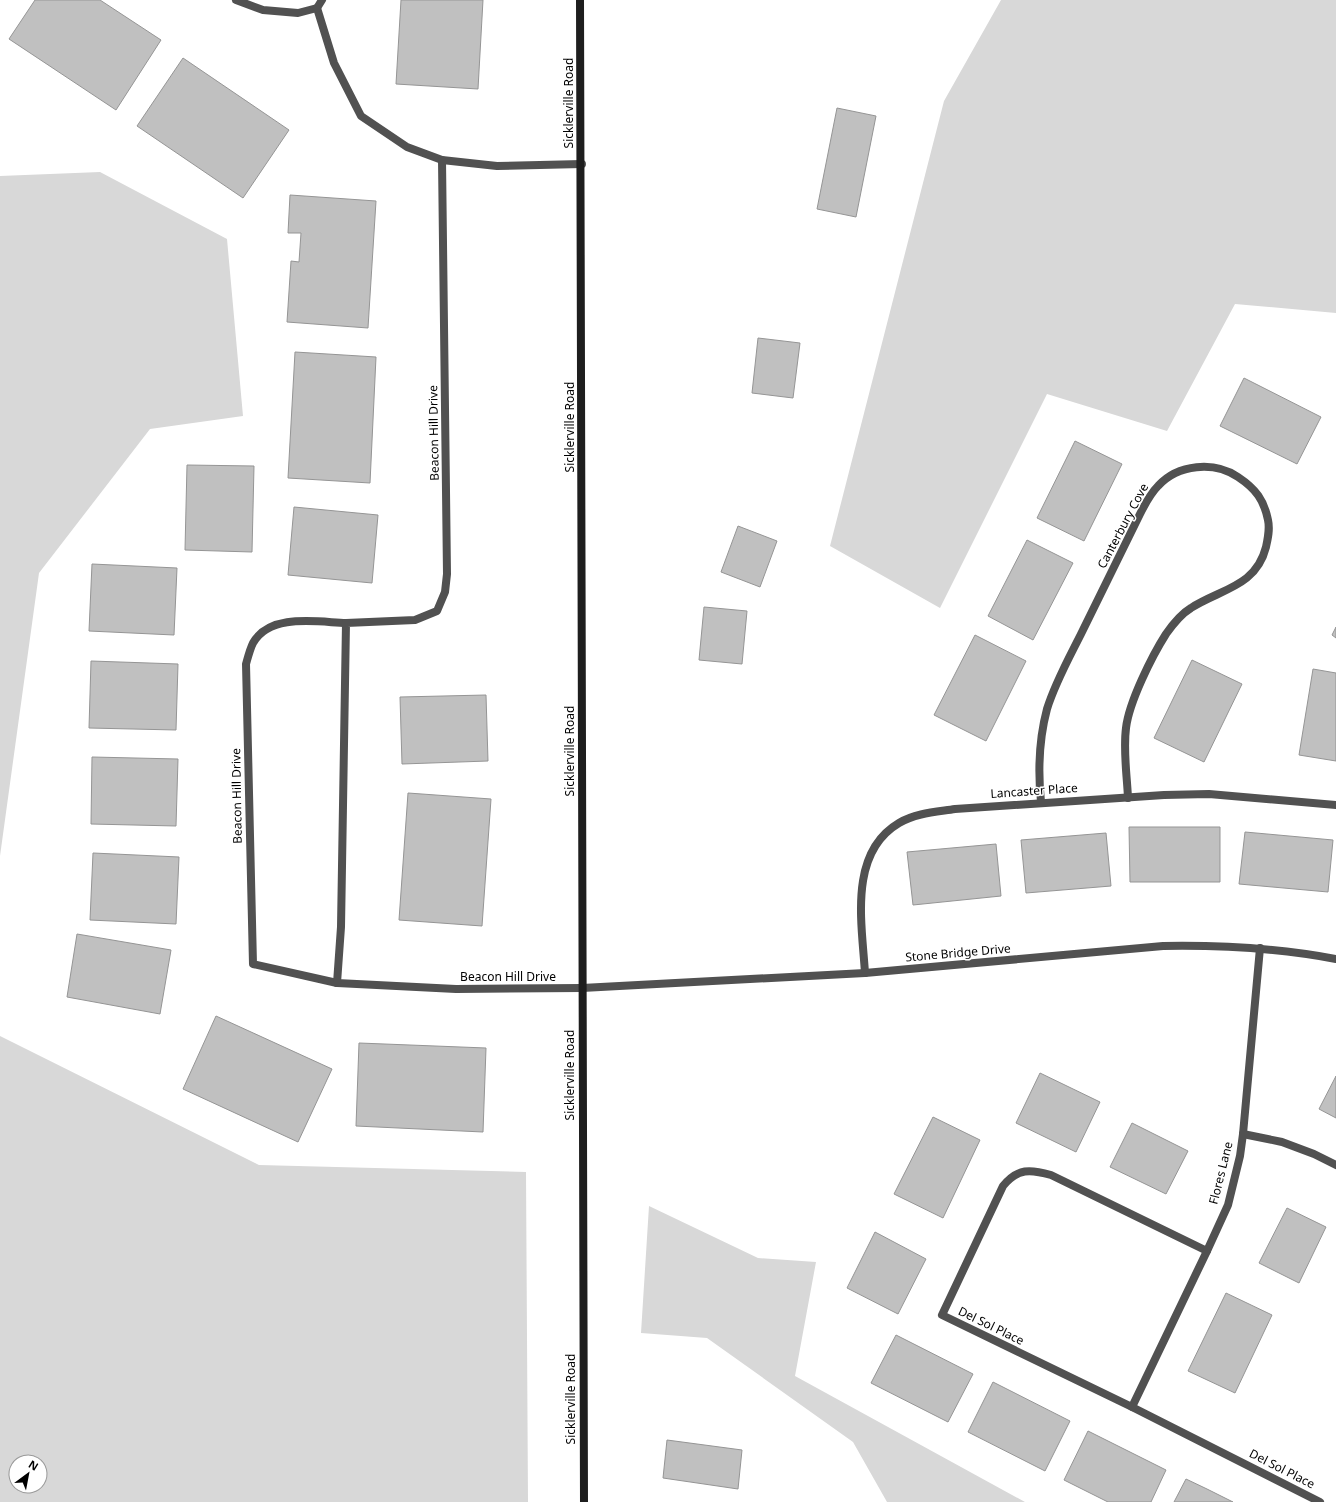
<svg xmlns="http://www.w3.org/2000/svg" width="1336" height="1502" font-family="'Noto Sans',sans-serif">
  <style>
    .green { fill: #d8d8d8; fill-rule: evenodd }
    .building { fill: #c0c0c0; stroke: #959595 }
    .lines { fill: none; stroke-linecap: round; stroke-linejoin: round }
    .minor { stroke: #515151; stroke-width: 8 }
    .tertiary { stroke: #515151; stroke-width: 8 }
    .secondary { stroke: #1e1e1e; stroke-width: 8 }
    .labels { text-anchor: middle; stroke-width: 3; stroke-linejoin: round; paint-order: stroke }
    .street-label { font-size: 12px; fill: #000; stroke: #fff }
  </style>
  <rect width="100%" height="100%" fill="#fff"/>
  <g class="green">
    <path d="M1001,0h335v313l-101,-9 -68,127 -120,-37 -107,214 -110,-62 114,-445z"/>
    <path d="M100,172l127,67 16,177 -93,13 -111,144 -39,283v-680z"/>
    <path d="M0,1036l259,129 267,7 2,330h-528zM16,1462h24v24h-24z"/>
    <path d="M649,1206l109,52 58,4 -21,114 230,126h-138l-34,-60 -146,-104 -66,-5z"/>
  </g>
  <g class="building">
    <path d="M35,0h65l61,40 -45,70 -107,-71z"/>
    <path d="M401,0h82l-5,89 -82,-5z"/>
    <path d="M183,58l106,72 -46,68 -106,-72z"/>
    <path d="M837,108l39,8 -20,101 -39,-8z"/>
    <path d="M290,195l86,6 -8,127 -81,-6 4,-61 8,1 2,-29h-13z"/>
    <path d="M758,338l42,5 -7,55 -41,-5z"/>
    <path d="M295,352l81,5 -6,126 -82,-5z"/>
    <path d="M1244,378l77,39 -24,47 -77,-38z"/>
    <path d="M1075,441l47,23 -38,77 -47,-23z"/>
    <path d="M187,465l67,1 -2,86 -67,-2z"/>
    <path d="M294,507l84,8 -6,68 -84,-8z"/>
    <path d="M738,526l39,15 -17,46 -39,-15z"/>
    <path d="M1027,540l46,23 -40,77 -45,-24z"/>
    <path d="M92,564l85,4 -3,67 -85,-4z"/>
    <path d="M704,607l43,4 -5,53 -43,-4z"/>
    <path d="M1336,627v11l-4,-3z"/>
    <path d="M975,635l51,26 -40,80 -52,-26z"/>
    <path d="M1192,660l50,24 -38,78 -50,-24z"/>
    <path d="M91,661l87,3 -2,66 -87,-2z"/>
    <path d="M1313,669l23,4v88l-37,-6z"/>
    <path d="M486,695l2,66 -86,3 -2,-67z"/>
    <path d="M92,757l86,2 -2,67 -85,-2z"/>
    <path d="M408,793l83,6 -9,127 -83,-6z"/>
    <path d="M1129,827h91v55h-90z"/>
    <path d="M1245,832l88,8 -5,52 -89,-8z"/>
    <path d="M1106,833l5,53 -85,7 -5,-53z"/>
    <path d="M996,844l5,52 -88,9 -6,-53z"/>
    <path d="M93,853l86,4 -3,67 -86,-4z"/>
    <path d="M77,934l94,16 -11,64 -93,-17z"/>
    <path d="M216,1016l116,53 -34,73 -115,-53z"/>
    <path d="M359,1043l127,5 -3,84 -127,-6z"/>
    <path d="M1040,1073l60,29 -24,50 -60,-29z"/>
    <path d="M1336,1076v42l-17,-9z"/>
    <path d="M933,1117l47,23 -37,78 -49,-24z"/>
    <path d="M1132,1123l56,28 -22,43 -56,-27z"/>
    <path d="M1287,1208l39,19 -27,56 -40,-20z"/>
    <path d="M875,1232l51,27 -28,55 -51,-26z"/>
    <path d="M1226,1293l46,22 -37,78 -47,-22z"/>
    <path d="M896,1335l77,39 -25,48 -77,-39z"/>
    <path d="M993,1382l77,39 -25,50 -77,-39z"/>
    <path d="M1088,1431l78,39 -15,32h-43l-44,-22z"/>
    <path d="M667,1440l75,10 -4,39 -75,-11z"/>
    <path d="M1186,1479l21,10 26,13h-59z"/>
  </g>
  <g class="lines">
    <g class="minor">
      <path d="M236,0l27,10 35,3 19,-5 17,55 27,53 46,31 35,13 55,6 85,-2"/>
      <path d="M317,8l5,-8"/>
      <path d="M346,623c-29,-1 -76,-10 -93,20 -3,6 -5,14 -7,21l7,300 84,19 119,6 126,-1"/>
      <path d="M1041,802c-3,-30 -2,-63 6,-93 8,-26 22,-51 34,-75 20,-40 39,-80 59,-120 5,-10 10,-20 18,-28 20,-22 56,-25 80,-9 18,12 26,23 30,43 2,9 0,18 -2,27 -10,40 -46,42 -75,61 -10,6 -18,16 -25,26 -14,22 -37,68 -40,94 -3,23 1,47 2,70"/>
      <path d="M865,973c-3,-49 -17,-120 34,-150 17,-10 37,-11 56,-14l209,-14 45,-1 127,11"/>
      <path d="M337,983l4,-56 5,-304 69,-3 22,-9 8,-19 2,-18 -5,-414"/>
      <path d="M1243,1134l39,8 32,12 22,11"/>
      <path d="M1207,1251l-156,-76c-21,-6 -33,-7 -48,11l-61,129 190,92 188,95"/>
      <path d="M1132,1407l75,-156 21,-46 12,-49 3,-22 17,-186"/>
    </g>
    <path class="tertiary" d="M582,988l283,-15 298,-27c58,-1 115,2 173,13"/>
    <path class="secondary" d="M580,0l4,1502"/>
  </g>
  <g class="labels">
    <g class="street-label">
      <text transform="translate(569 103) rotate(-90)" y="4">Sicklerville Road</text>
      <text transform="translate(570 427) rotate(-90)" y="4">Sicklerville Road</text>
      <text transform="translate(434 433) rotate(-91)" y="4">Beacon Hill Drive</text>
      <text transform="translate(1123 526) rotate(-62)" y="4">Canterbury Cove</text>
      <text transform="translate(570 751) rotate(-90)" y="4">Sicklerville Road</text>
      <text transform="translate(1034 791) rotate(-4)" y="4">Lancaster Place</text>
      <text transform="translate(237 796) rotate(-91)" y="4">Beacon Hill Drive</text>
      <text transform="translate(958 953) rotate(-5)" y="4">Stone Bridge Drive</text>
      <text x="508" y="981">Beacon Hill Drive</text>
      <text transform="translate(570 1075) rotate(-90)" y="4">Sicklerville Road</text>
      <text transform="translate(1221 1173) rotate(-76)" y="4">Flores Lane</text>
      <text transform="translate(991 1326) rotate(26)" y="4">Del Sol Place</text>
      <text transform="translate(571 1399) rotate(-90)" y="4">Sicklerville Road</text>
      <text transform="translate(1282 1469) rotate(27)" y="4">Del Sol Place</text>
    </g>
  </g>
  <g transform="translate(28 1474) rotate(32)"><circle r="19" fill="#ffffff" stroke="#999999"/>
  <path d="M0-3L7 15L0 10L-7 15Z" fill="#000000"/>
  <text y="-6" font-size="11" font-weight="bold" text-anchor="middle" fill="#000000">N</text>
  </g>
</svg>
